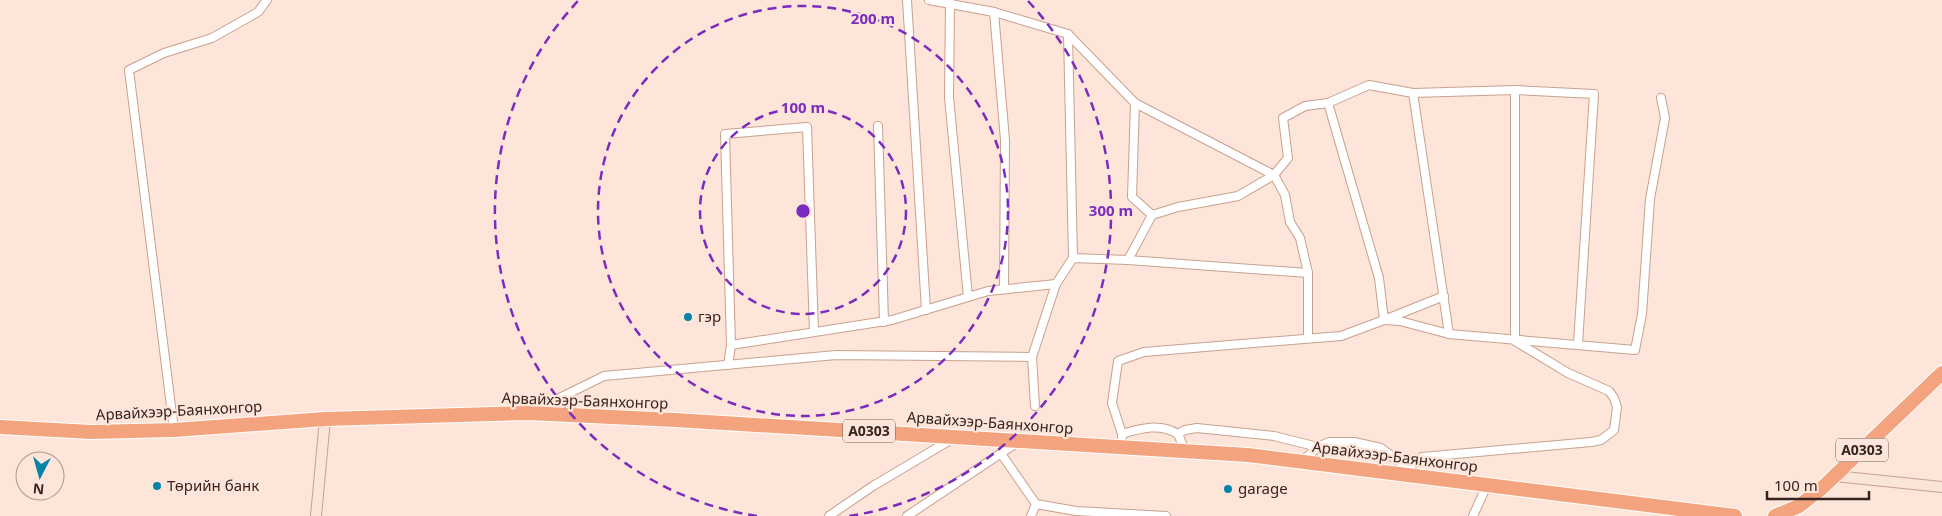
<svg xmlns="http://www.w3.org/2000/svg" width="1942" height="516" font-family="'Noto Sans',sans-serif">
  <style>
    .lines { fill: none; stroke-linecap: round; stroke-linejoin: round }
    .street-casing { stroke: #c8a18e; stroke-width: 10 }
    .secondary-casing { stroke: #c8a18e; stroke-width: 12 }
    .highway-casing { stroke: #fff; stroke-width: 16 }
    .street { stroke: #fff; stroke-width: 8 }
    .secondary { stroke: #fbe4d8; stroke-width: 10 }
    .highway { stroke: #f3a47e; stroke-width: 14 }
    .ring { fill: none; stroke: #7b2cbf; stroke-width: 2.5; stroke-dasharray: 9 6 }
    .poi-dot { fill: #0683a7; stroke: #fee5d9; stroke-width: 2 }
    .labels { text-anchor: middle; stroke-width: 4.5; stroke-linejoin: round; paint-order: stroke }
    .shield { fill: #fee5d9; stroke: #715f56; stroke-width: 1 }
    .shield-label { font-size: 14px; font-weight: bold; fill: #34251e }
    .poi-label { font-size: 15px; fill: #34251e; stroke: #fee5d9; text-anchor: start }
    .street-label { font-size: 15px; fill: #34251e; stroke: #fee5d9 }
    .centre { fill: #7b2cbf; stroke: #fee5d9; stroke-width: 2.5 }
    .ring-label { font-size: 15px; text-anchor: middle; font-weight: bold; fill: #7b2cbf; stroke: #fee5d9; stroke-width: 4.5; stroke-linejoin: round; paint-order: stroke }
  </style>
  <rect width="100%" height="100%" fill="#fee5d9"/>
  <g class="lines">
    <g class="street-casing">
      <g id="street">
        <path d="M907,0l19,310"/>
        <path d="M929,0l65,12 74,22 67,69 139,72 11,20 5,27 10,16 8,35v65"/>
        <path d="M950,3l-1,94 19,200"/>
        <path d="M994,12l11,128 -1,149"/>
        <path d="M1068,34l5,224"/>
        <path d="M1413,93l36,241"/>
        <path d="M1135,103l-3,94 20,18"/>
        <path d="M1328,103l51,175 5,42 60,-24"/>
        <path d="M878,126l6,196"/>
        <path d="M1128,260l24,-45 26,-8 60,-11 36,-21 14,-17 -5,-40 22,-12 23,-3 41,-18 44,8 102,-3 79,4 -16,250"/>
        <path d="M731,345l161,-25 96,-29 68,-7"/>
        <path d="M728,365l3,-20 -6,-211 82,-7 7,205"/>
        <path d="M1035,406l-3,-49 24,-73 17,-26 55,2 180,13"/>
        <path d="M533,411l71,-35 232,-21 196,2"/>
        <path d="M174,430l-45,-360 35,-17 48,-15 46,-26 9,-12"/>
        <path d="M1122,434l-10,-31 6,-42 26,-9 197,-16 43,-16 16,1 49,13 186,16 7,-36 8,-115 15,-81 -4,-20"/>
        <path d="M1178,434l7,-4 12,-2 77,8 44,11"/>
        <path d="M1122,437v-3c19,-6 38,-11 56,0l7,17"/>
        <path d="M1002,455l34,49 40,7 90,5"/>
        <path d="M1301,462l17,-15 11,-5h25l27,6 26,20"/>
        <path d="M1400,474l22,-17 169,-15 10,-2 13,-10 3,-23 -3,-9 -5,-7 -41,-18 -53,-32v-251"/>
        <path d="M829,516l44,-30 79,-47"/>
        <path d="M907,516l111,-74"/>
        <path d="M1031,516l5,-12"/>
        <path d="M1473,516l14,-31"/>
      </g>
    </g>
    <g class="secondary-casing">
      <g id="secondary">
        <path d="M1835,476l107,11"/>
        <path d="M316,516l9,-97"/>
      </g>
    </g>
    <g class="highway-casing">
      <g id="highway">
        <path d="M0,427l91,5 83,-2 151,-11 203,-6 147,7 573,35 487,61"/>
        <path d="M1775,516l24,-10 23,-18 120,-115"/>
      </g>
    </g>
    <use href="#street" class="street"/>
    <use href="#secondary" class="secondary"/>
    <use href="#highway" class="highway"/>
  </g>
  <g class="ring">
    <circle cx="803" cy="211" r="103"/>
    <circle cx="803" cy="211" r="205"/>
    <path d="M757 516A308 308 0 0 1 578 1M1028 1A308 308 0 0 1 849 516"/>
  </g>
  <g class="poi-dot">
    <circle cx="688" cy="317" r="5"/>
    <circle cx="157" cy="486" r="5"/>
    <circle cx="1228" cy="489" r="5"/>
  </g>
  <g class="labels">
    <g class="shield">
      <rect x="843" y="419.5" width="52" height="23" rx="4"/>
      <rect x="1836" y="438.5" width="52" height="23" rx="4"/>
    </g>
    <g class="shield-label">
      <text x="869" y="436">A0303</text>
      <text x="1862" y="455">A0303</text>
    </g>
    <g class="poi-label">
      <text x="698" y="322">гэр</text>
      <text x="167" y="491">Төрийн банк</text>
      <text x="1238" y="494">garage</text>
    </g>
    <g class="street-label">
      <text transform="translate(585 401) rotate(2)" y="5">Арвайхээр-Баянхонгор</text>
      <text transform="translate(179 411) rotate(-3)" y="5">Арвайхээр-Баянхонгор</text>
      <text transform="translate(990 423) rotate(4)" y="5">Арвайхээр-Баянхонгор</text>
      <text transform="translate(1395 457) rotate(7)" y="5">Арвайхээр-Баянхонгор</text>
    </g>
  </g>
  <circle cx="803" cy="211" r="8" class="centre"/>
  <g class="ring-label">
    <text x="873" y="24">200 m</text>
    <text x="803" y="113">100 m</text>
    <text x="1111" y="216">300 m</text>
  </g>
  <g transform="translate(40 476) rotate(186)"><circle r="24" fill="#fee5d9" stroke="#ad988e"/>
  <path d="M0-4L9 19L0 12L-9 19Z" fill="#0683a7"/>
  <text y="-8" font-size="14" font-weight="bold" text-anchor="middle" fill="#34251e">N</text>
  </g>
  <path d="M1767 491v8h102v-8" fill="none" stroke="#34251e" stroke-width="2.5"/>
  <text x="1774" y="491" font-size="15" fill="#34251e" stroke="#fee5d9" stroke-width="4" paint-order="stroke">100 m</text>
</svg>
